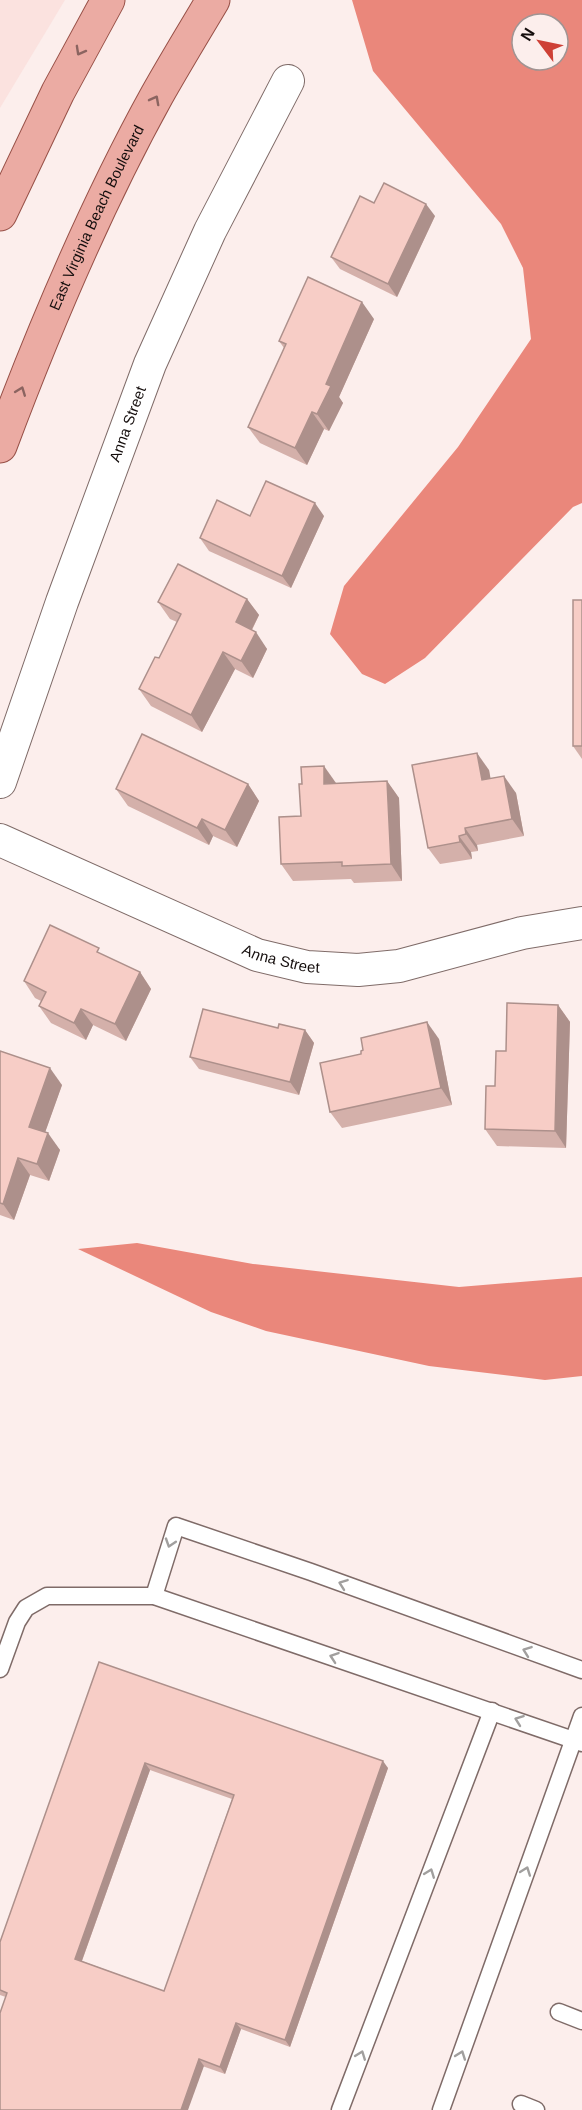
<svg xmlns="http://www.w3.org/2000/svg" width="582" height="2110" font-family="Helvetica,sans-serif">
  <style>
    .built { fill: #fbe2df }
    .water { fill: #ea877b; fill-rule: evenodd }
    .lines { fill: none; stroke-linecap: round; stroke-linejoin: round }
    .lane-casing { stroke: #7f6b68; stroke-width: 19 }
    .street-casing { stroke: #7f6b68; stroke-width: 34 }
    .primary-casing { stroke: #975047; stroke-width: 35 }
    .lane { stroke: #fff; stroke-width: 16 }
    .street { stroke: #fff; stroke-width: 32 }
    .primary { stroke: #ebaba3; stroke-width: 33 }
    .wall { fill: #d4b0aa; fill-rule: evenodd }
    .shaded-wall { fill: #ad908b }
    .building { fill: #f7cdc6; stroke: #ad908b; stroke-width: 1.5; fill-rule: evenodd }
    .oneway { stroke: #8b6460 }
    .oneway2 { stroke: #a19f9e }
    .labels { text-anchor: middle; stroke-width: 6; stroke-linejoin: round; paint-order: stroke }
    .street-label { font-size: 15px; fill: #150e0d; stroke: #fceeec }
  </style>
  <rect width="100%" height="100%" fill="#fceeec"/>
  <path class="built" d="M0,0h65l-65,108z"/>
  <g class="water">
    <path d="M352,0h230v503l-9,4 -148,151 -40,26 -23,-10 -32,-40 14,-48 114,-139 73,-108 -8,-71 -22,-44 -128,-153zM522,24h36v36h-36z"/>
    <path d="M137,1243l116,21 206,23 123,-10v99l-37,4 -116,-14 -163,-35 -55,-19 -133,-63z"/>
  </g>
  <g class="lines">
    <g class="lane-casing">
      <g id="lane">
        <path d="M154,1596l22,-70 135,46 271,98"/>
        <path d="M0,1669l17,-47 9,-14 21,-12h107l428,147"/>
        <path d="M559,2012l23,9"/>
        <path d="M521,2104l15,6"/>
        <path d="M340,2110l152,-399"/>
        <path d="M441,2110l141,-394"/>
      </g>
    </g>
    <g class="street-casing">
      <g id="street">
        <path id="s1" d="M0,782l62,-180 88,-238 60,-133 78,-150"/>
        <path id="s2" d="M0,840l257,115 50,12 51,3 41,-4 123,-33 60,-10"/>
      </g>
    </g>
    <g class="primary-casing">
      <g id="primary">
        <path d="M0,214l58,-122 50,-92"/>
        <path id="s3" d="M0,446c45,-120 95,-239 157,-351 18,-32 37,-63 56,-95"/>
      </g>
    </g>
    <use href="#lane" class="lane"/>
    <use href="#street" class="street"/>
    <use href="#primary" class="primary"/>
  </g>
  <g class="wall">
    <path d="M374,203l61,13 -38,81 -57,-28 -9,-12z"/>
    <path d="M374,319l-35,78 4,6 -14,28 -5,-2 -17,36 -47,-22 -12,-16 36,-79 -5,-7z"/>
    <path d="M250,516h74l-33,72 -82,-37 -9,-13z"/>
    <path d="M247,599l12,16 -7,15 15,19 -14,29 -18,-9 -33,63 -51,-26 -12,-17 20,-31 18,-36 -7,-3 -12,-17z"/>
    <path d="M582,600v159l-9,-13z"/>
    <path d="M489,770l1,9 26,14 8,43 -47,9 1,6 -7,1 1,7 -32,5 -12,-16z"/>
    <path d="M387,781l12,17 3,83 -48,2 -3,-4 -58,2 -12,-17 54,-81z"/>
    <path d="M248,784l11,17 -22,46 -24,-11 -4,9 -81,-39 -12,-17z"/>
    <path d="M103,955l37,17 11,17 -25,52 -33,-16 -7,15 -35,-17 -12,-17 2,-5 -6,-3 -11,-17z"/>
    <path d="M558,1005l12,17 -4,126 -69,-2 -12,-17 10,-43 11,-35z"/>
    <path d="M278,1028l27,2 9,13 -15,52 -100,-26 -9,-12z"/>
    <path d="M439,1039l13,66 -110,23 -12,-16z"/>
    <path d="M0,1051l62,34 -17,47 15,18 -11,31 -19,-6 -16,45 -14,-5z"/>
    <path d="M99,1662l289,106 -98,279 -49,-18 -16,45 -225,-79v-53zM150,1770l82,29 -68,192 -82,-30z"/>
  </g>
  <g class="shaded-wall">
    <path d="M426,204l9,12 -38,81 -9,-13z"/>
    <path d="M362,302l12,17 -35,78 4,6 -14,28 -12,-17 9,-30z"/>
    <path d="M312,412l12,17 -17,36 -12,-17z"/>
    <path d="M315,503l9,13 -33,72 -9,-12z"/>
    <path d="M247,599l12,16 -12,24 -11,-17z"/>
    <path d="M256,632l11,17 -14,29 -12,-17z"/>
    <path d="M223,652l12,17 -33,63 -11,-17z"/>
    <path d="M477,753l12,17 5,27 -12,-17z"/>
    <path d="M324,766l12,17 -12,1z"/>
    <path d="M504,776l12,17 8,43 -12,-17z"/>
    <path d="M387,781l12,17 3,83 -11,-17z"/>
    <path d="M248,784l11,17 -22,46 -12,-17z"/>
    <path d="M202,819l11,17 -4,9 -12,-17z"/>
    <path d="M465,828l12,17 1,6 -12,-17z"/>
    <path d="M459,836l12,16 1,7 -12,-17z"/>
    <path d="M140,972l11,17 -25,52 -11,-17z"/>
    <path d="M558,1005l12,17 -4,126 -11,-17z"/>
    <path d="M81,1009l12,16 -7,15 -12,-17z"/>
    <path d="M427,1022l12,17 13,66 -11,-17z"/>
    <path d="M305,1030l9,13 -15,52 -9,-13z"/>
    <path d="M50,1068l12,17 -21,59 -12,-17z"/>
    <path d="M48,1133l12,17 -11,31 -12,-17z"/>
    <path d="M18,1158l12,17 -16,45 -11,-16z"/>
    <path d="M383,1761l5,7 -98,279 -5,-7z"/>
    <path d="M145,1763l5,7 -70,196 -5,-7z"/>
    <path d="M236,2023l5,6 -16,45 -5,-7z"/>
    <path d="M199,2059l5,7 -16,44h-7z"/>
  </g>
  <g class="building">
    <path d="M384,183l42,21 -38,80 -57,-27 29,-61 14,7z"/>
    <path d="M308,277l54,25 -36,82 5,2 -14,28 -5,-2 -17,36 -47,-21 38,-83 -7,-3z"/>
    <path d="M266,481l49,22 -33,73 -82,-38 17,-38 33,16z"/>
    <path d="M178,564l69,35 -11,23 20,10 -15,29 -18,-9 -32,63 -52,-26 16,-32 4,1 22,-44 -23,-12z"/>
    <rect x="573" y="600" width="9" height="146"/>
    <path d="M142,734l106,50 -23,46 -23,-11 -5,9 -81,-39z"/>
    <path d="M477,753l5,27 22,-4 8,43 -47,9 1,6 -7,2 1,6 -32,6 -16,-83z"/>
    <path d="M324,766v18l63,-3 4,83 -49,2v-4l-61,2 -2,-47 22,-1 -2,-32h3l-1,-17z"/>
    <path d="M50,925l49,23 -2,4 43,20 -25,52 -34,-15 -7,14 -35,-17 7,-14 -22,-11z"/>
    <path d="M507,1003l51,2 -3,126 -70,-2 1,-43h9l1,-35h10z"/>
    <path d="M203,1009l75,19 1,-4 26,6 -15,52 -100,-25z"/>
    <path d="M427,1022l14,66 -111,24 -10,-49 41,-9v-3l2,-1 -2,-12z"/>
    <path d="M0,1051l50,17 -21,59 19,6 -11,31 -19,-6 -15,46 -3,-1z"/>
    <path d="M99,1662l284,99 -98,279 -49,-17 -16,44 -21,-8 -18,51h-181v-97l7,-20 -7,-3v-48zM145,1763l89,32 -70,196 -89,-32z"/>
  </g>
  <defs><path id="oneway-chevron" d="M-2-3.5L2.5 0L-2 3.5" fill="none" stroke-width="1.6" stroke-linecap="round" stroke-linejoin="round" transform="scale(1.5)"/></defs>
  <g class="oneway">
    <use href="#oneway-chevron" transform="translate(80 51) rotate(119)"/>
    <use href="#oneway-chevron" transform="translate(155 100) rotate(-62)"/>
    <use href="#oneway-chevron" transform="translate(21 391) rotate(-69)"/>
  </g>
  <g class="oneway2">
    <use href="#oneway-chevron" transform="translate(170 1543) rotate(108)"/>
    <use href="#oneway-chevron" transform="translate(343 1584) rotate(-160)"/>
    <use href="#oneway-chevron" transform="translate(527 1651) rotate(-160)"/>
    <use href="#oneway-chevron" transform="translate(334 1657) rotate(-161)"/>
    <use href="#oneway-chevron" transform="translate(519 1720) rotate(-160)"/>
    <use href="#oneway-chevron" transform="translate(526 1871) rotate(-70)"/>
    <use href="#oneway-chevron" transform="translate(430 1873) rotate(-69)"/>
    <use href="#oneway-chevron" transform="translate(361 2055) rotate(-69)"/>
    <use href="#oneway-chevron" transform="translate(461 2055) rotate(-70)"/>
  </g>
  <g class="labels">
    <g class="street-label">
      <text dy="5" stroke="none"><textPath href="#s3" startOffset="248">East Virginia Beach Boulevard</textPath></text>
      <text dy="5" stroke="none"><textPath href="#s1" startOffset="380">Anna Street</textPath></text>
      <text dy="5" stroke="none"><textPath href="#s2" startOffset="306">Anna Street</textPath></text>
    </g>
  </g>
  <g transform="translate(540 42) rotate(302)"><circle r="28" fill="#fceeec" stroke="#a09493" stroke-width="1.5"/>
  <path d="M0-4.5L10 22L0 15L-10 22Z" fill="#ce4036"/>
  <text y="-9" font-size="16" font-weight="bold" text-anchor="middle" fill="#150e0d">N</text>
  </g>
</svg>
